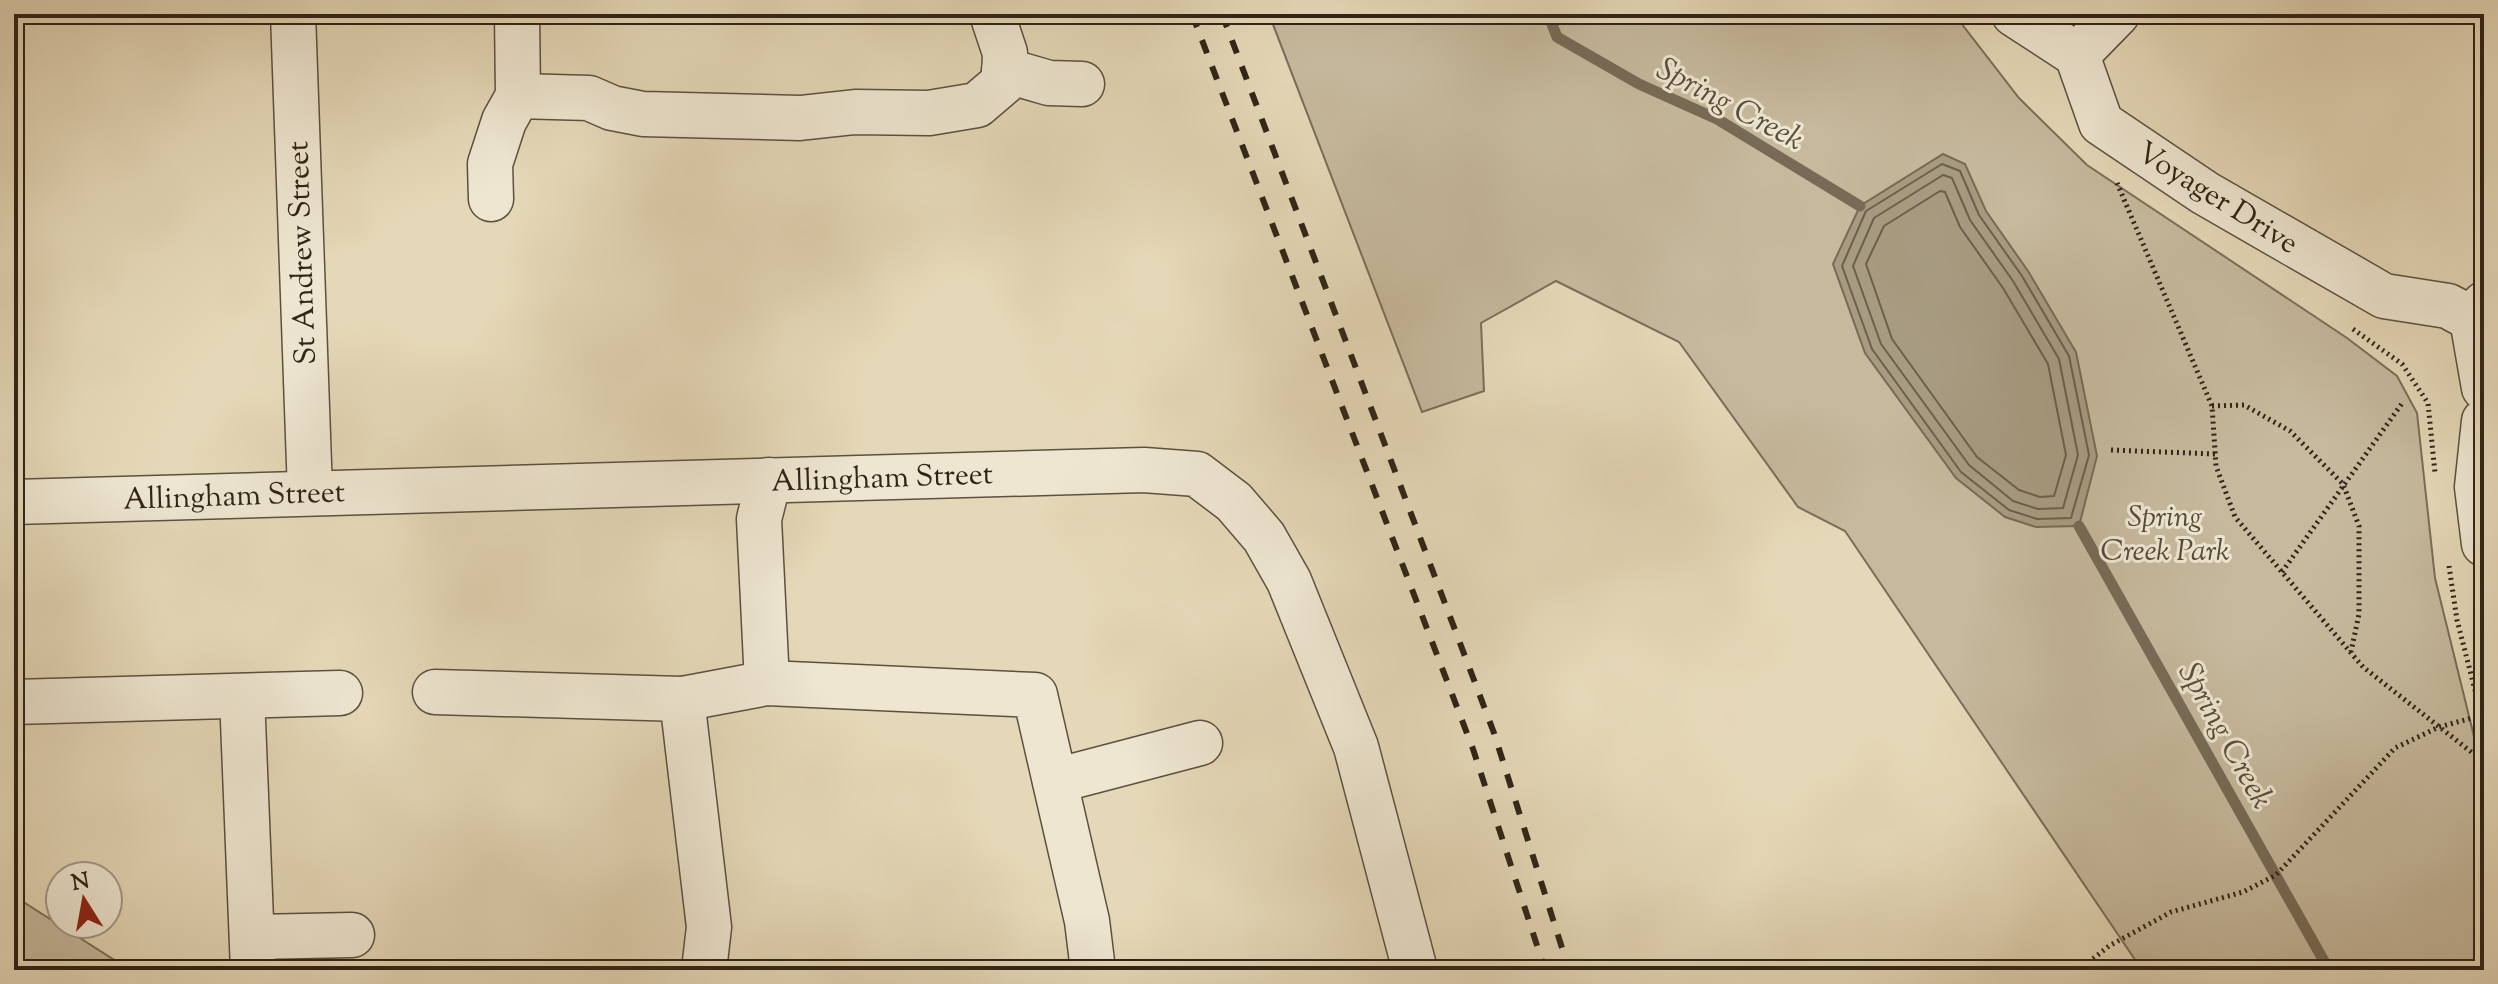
<svg xmlns="http://www.w3.org/2000/svg" width="2498" height="984" font-family="'Sorts Mill Goudy',serif">
  <style>
    .green { fill: #c6b99d; stroke: #7a6e5a; stroke-width: 2 }
    .water { fill: #a79b81; stroke: #776b57; stroke-width: 2 }
    .lines { fill: none; stroke-linecap: round; stroke-linejoin: round }
    .shore { stroke: #6b604c; stroke-width: 2 }
    .stream { stroke: #776b57; stroke-width: 11 }
    .minor-casing { stroke: #5c513f; stroke-width: 47 }
    .path { stroke: #2f2417; stroke-width: 5; stroke-dasharray: 2 4; stroke-linecap: butt }
    .minor { stroke: #eee6d1; stroke-width: 44 }
    .rail { stroke: #2f2417; stroke-width: 6; stroke-dasharray: 14 14; stroke-linecap: butt }
    .labels { text-anchor: middle; stroke-width: 6; stroke-linejoin: round; paint-order: stroke }
    .street-label { font-size: 30px; fill: #2f2417; stroke: #eee6d1 }
    .park-label { font-size: 30px; font-style: italic; fill: #554938; stroke: #eee6d1 }
    .water-label { font-size: 32px; font-style: italic; fill: #594e3c; stroke: #eee6d1 }
  </style>
  <rect width="100%" height="100%" fill="#e5d8b8"/>
  <filter id="stains"><feTurbulence type="fractalNoise" baseFrequency=".0025" numOctaves="4"/><feColorMatrix values="0 0 0 0 .2 0 0 0 0 .09 0 0 0 0 .02 0 0 0 .5 -.17"/></filter>
  <radialGradient id="worn" r=".72"><stop offset=".6" stop-color="#630" stop-opacity="0"/><stop offset="1" stop-color="#630" stop-opacity=".3"/></radialGradient>
  <g class="green">
    <path d="M1269,14h685l65,84 68,67 260,173 50,38 20,37 18,165 49,199v193h-342l-297,-439 -47,-24 -119,-165 -123,-61 -75,42 3,68 -62,21z"/>
    <path d="M14,896l116,74h-116z"/>
  </g>
  <path class="water" d="M1943,154l22,10 21,47 42,60 48,81 21,104 -18,70 -43,1 -31,-10 -49,-39 -91,-125 -32,-89 27,-58z"/>
  <g class="lines">
    <g class="shore">
      <path d="M1942,164l18,7 19,44 43,61 47,80 20,99 -18,63 -34,1 -28,-9 -48,-38 -89,-123 -30,-83 24,-55z"/>
      <path d="M1943,175l9,3 18,42 43,61 46,78 19,96 -15,53 -25,1 -25,-8 -44,-36 -88,-121 -28,-78 21,-48z"/>
      <path d="M1940,191l5,1 15,35 43,61 45,76 18,91 -12,41 -14,1 -21,-7 -42,-33 -85,-118 -26,-75 18,-38z"/>
    </g>
    <g class="stream">
      <path d="M1548,14l9,23 82,47 78,35 143,87"/>
      <path d="M2079,526l250,444"/>
    </g>
    <g class="minor-casing">
      <g id="minor">
        <path d="M293,14l17,478"/>
        <path d="M2014,14l63,41 24,68 104,70 179,103 64,10 24,13"/>
        <path d="M2077,55l40,-41"/>
        <path d="M1004,70l45,13 33,1"/>
        <path d="M518,96l71,2 23,10 31,6 157,4 55,-6 74,1 48,-8 27,-23 1,-29 -13,-39"/>
        <path d="M491,199l-1,-35 14,-43 14,-25 -1,-82"/>
        <path d="M2484,304l-12,15 12,69"/>
        <path d="M2484,421l-7,66 7,57"/>
        <path d="M14,502l1130,-32 53,4 37,28 30,35 25,44 67,166 59,223"/>
        <path d="M767,683l-8,-164 10,-39"/>
        <path d="M435,692l247,7 85,-16 268,12 52,226 6,49"/>
        <path d="M242,696l11,274"/>
        <path d="M682,699l27,228 -5,43"/>
        <path d="M14,702l326,-9"/>
        <path d="M1055,781l145,-38"/>
        <path d="M252,937l100,-2"/>
      </g>
    </g>
    <g class="path">
      <path d="M2117,183l95,223 4,60 19,51 128,150 121,95"/>
      <path d="M2353,329l49,35 26,39 7,70"/>
      <path d="M2212,406l32,-1 46,26 53,53 16,42v88l-8,38"/>
      <path d="M2111,450l104,4"/>
      <path d="M2449,566l8,54 27,105"/>
      <path d="M2282,572l121,-170"/>
      <path d="M2079,970l30,-24 62,-34 72,-20 33,-17 119,-127 44,-21 44,-12"/>
    </g>
    <use href="#minor" class="minor"/>
    <g class="rail">
      <path d="M1192,14l281,735 72,221"/>
      <path d="M1222,14l272,719 75,237"/>
    </g>
  </g>
  <g class="labels">
    <g class="street-label">
      <text transform="translate(2218 197) rotate(32)" y="10">Voyager Drive</text>
      <text transform="translate(301 253) rotate(-92)" y="10">St Andrew Street</text>
      <text transform="translate(882 477) rotate(-2)" y="10">Allingham Street</text>
      <text transform="translate(234 495) rotate(-2)" y="10">Allingham Street</text>
    </g>
    <g class="park-label">
      <text x="2165" y="526">Spring<tspan x="2165" dy="34">Creek Park</tspan></text>
    </g>
    <g class="water-label">
      <text transform="translate(1731 103) rotate(28)" y="11">Spring Creek</text>
      <text transform="translate(2227 735) rotate(61)" y="11">Spring Creek</text>
    </g>
  </g>
  <rect width="2498" height="984" fill="none" stroke="#e5d8b8" stroke-width="48"/>
  <rect x="16" y="16" width="2466" height="952" fill="none" stroke="#2f2417" stroke-width="4"/>
  <rect x="24" y="24" width="2450" height="936" fill="none" stroke="#2f2417" stroke-width="2"/>
  <g transform="translate(84 900) rotate(349)"><circle r="38" fill="#eee6d1" stroke="#a29887" stroke-width="2"/>
  <path d="M0-6L14 30L0 20L-14 30Z" fill="#8f2418"/>
  <text y="-12" font-size="22" font-weight="bold" text-anchor="middle" fill="#2f2417">N</text>
  </g>
  <rect width="100%" height="100%" filter="url(#stains)"/>
  <rect width="100%" height="100%" fill="url(#worn)"/>
</svg>
